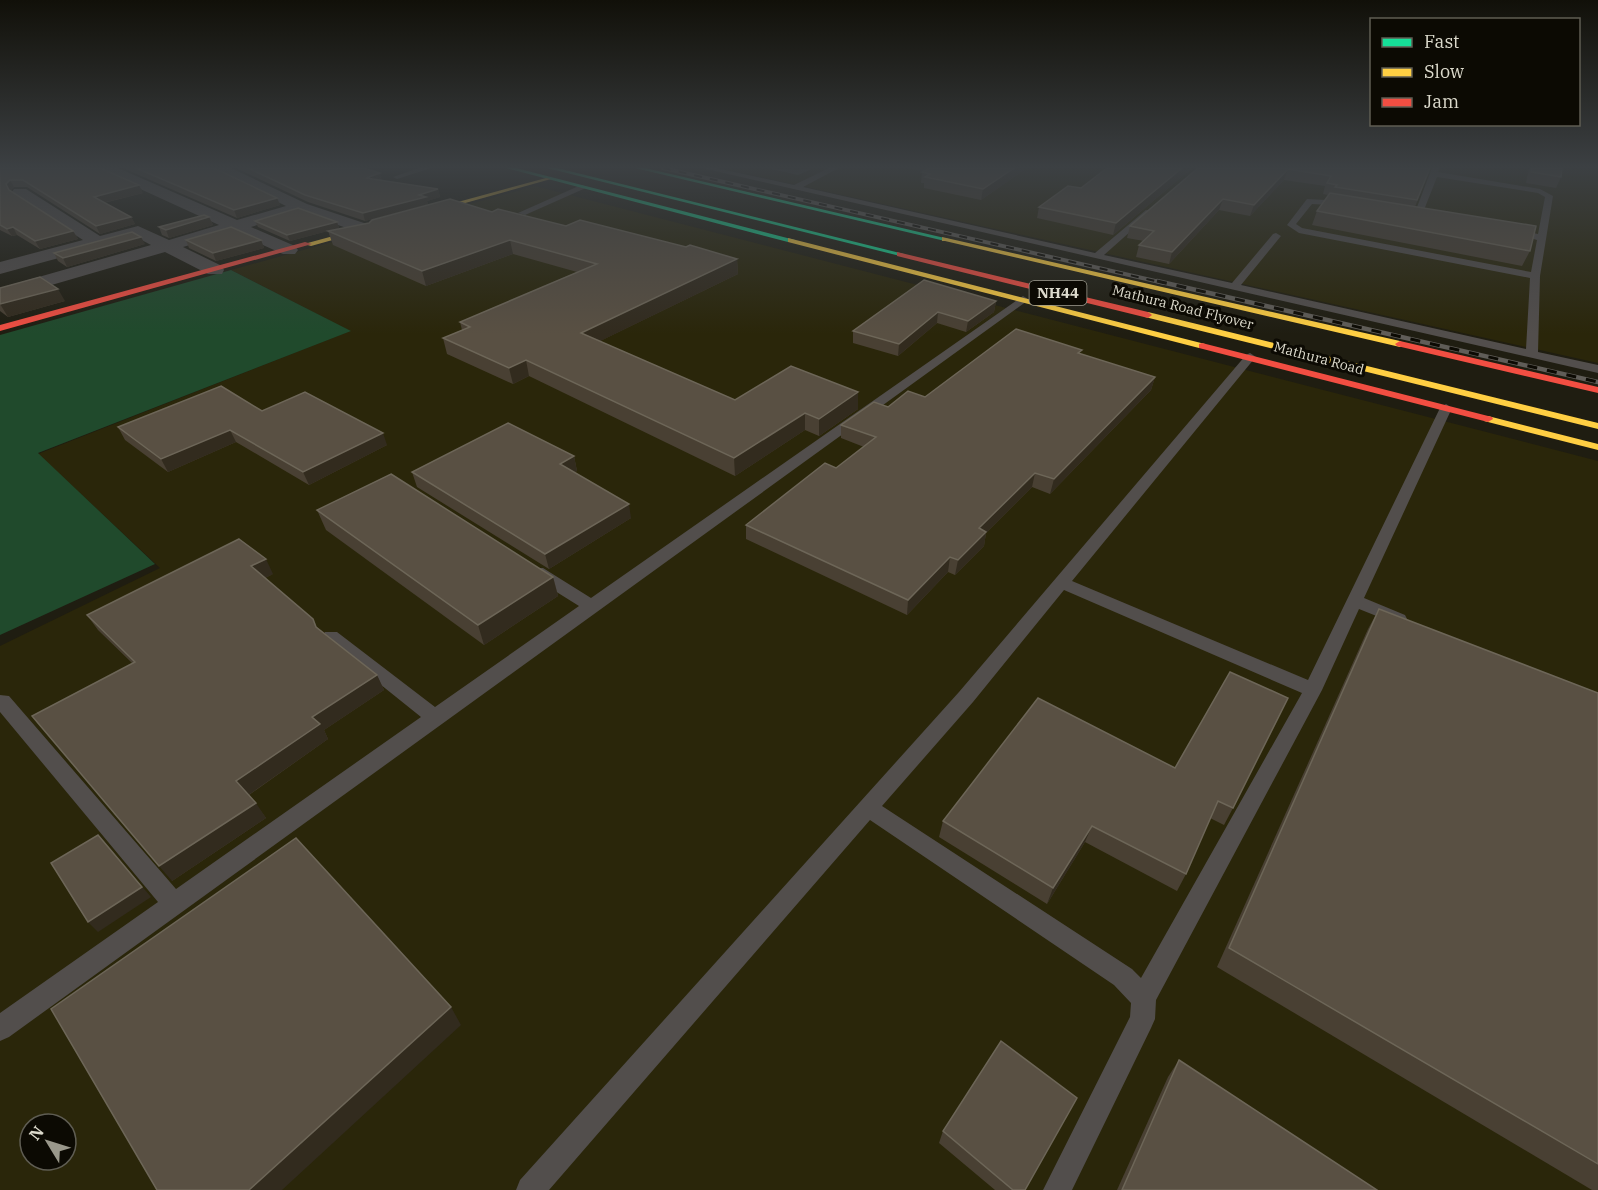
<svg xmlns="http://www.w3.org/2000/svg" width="1598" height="1190" font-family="'IBM Plex Serif',serif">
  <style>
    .built { fill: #2a260a; fill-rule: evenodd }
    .green { fill: #204a2c }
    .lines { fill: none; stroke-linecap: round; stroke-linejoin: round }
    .lane { fill: #524e4c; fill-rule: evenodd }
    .street { fill: #524e4c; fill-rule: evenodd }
    .fast { fill: #16e098; fill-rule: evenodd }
    .slow { fill: #ffcf43; fill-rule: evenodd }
    .jam { fill: #f24e42; fill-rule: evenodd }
    .rail-far1-casing { stroke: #605d58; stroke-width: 4 }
    .rail-casing { stroke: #605d58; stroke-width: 4.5 }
    .rail-far1 { stroke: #0c0a03; stroke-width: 2; stroke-dasharray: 8; stroke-linecap: butt }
    .rail { stroke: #0c0a03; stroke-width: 3; stroke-dasharray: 10; stroke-linecap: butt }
    .wall { fill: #494033 }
    .shaded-wall { fill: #322b1e }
    .building { fill: #595043; stroke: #6d6658; stroke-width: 1.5 }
    .labels { text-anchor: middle; stroke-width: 6; stroke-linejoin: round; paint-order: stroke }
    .far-street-label { font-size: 14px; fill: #dcdacc; stroke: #0c0a03 }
    .shield { fill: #0c0a03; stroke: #9e9c90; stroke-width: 1.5 }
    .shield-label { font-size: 15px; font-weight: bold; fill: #dcdacc }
  </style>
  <rect width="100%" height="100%" fill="#1f1d11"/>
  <g class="built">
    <path d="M719,168h879v195l-805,-179z"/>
    <path d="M535,186l1063,275v729h-1598v-544l160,-78 -122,-114 312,-123 -119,-61zM30,1124h36v36h-36z"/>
  </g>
  <path class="green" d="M231,270l120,61 -313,122 117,111 -155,71v-300z"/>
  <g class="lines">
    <g class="lane">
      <path d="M419,168h12l-34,11 -4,-2z"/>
      <path d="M702,168h14l78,17 35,-17h10l-36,19 292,66 51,-43 3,1v4l-45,40 128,28 41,-49 3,-1 5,3 -40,49 285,64 4,-71 -231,-45 -12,-8 20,-26 39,2 4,3 -1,2 -37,-2 -16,20 6,4 229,44 6,-32 -28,-8 5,-3 24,5 7,-37 -7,-4 -101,-16 -15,38 -4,3 -4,-3 18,-47h8l-2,4 102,17 13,7 -13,80 -2,76 60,13v8z"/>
      <path d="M767,168l30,2 17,-2 -16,7z"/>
      <path d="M581,185l7,2 -63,28 -7,-2z"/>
      <path d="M1023,296l5,3 -1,2 -1018,736 -9,4v-28l158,-111 -158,-190v-17l9,1 167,193 245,-172 -96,-77 -3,-4 3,-4h12l98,75 144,-101 -48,-30 -2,-4 2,-4h12l48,30z"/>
      <path d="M1250,353l6,4 -2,2 -182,222 236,99 132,-272 6,-4 6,4 -88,190 41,17 2,4 -2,4 -6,2 -40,-16 -37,81 -166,310 -1,19 -4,9 -79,162h-29l87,-173 1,-14 -17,-18 -244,-165 -321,370h-33l4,-10 439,-488 287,-337zM1064,590l238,103 -161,285 -9,-9 -250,-163 91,-104z"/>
    </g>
    <path class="street" d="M99,168h19l119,52 49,-14 -72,-35 -2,-3h19l76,36 66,22 3,4 -3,4 -6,1 -67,-23 -49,15 44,19 3,4 -3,4h-12l-49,-22 -51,15 39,19 2,4 -2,4h-14l-43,-22 -165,48v-12l151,-43 -15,-8 -136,37v-12l83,-22 -69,-45 -2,-3 2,-3h12l74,47 38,-10 31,14 50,-15 -118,-54z"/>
    <g class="fast">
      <path d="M506,168h10l279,72 -7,2z"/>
      <path d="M547,168h10l347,86 -4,2z"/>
      <path d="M635,168h10l304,71 -4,2z"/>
    </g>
    <g class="slow">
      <path d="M546,178l5,1 -240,67 -7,-2z"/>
      <path d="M942,237l458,104 5,3 -5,3 -455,-106h-3z"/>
      <path d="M788,238l417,106 2,2 -8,2 -411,-106z"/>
      <path d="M1148,312l450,111v6l-453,-112v-4z"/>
      <path d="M1488,416l110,28v6l-114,-29v-4z"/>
    </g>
    <g class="jam">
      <path d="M305,242l7,2 -312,87v-6z"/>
      <path d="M897,252l251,60 4,3 -4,3 -251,-62z"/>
      <path d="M1400,341l198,46v6l-201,-47 -2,-2z"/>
      <path d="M1202,343l290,74 1,2 -5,3 -289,-74v-4z"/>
    </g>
    <g class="rail-far1-casing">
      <path id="rail-far1" d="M663,168l501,115"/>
    </g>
    <g class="rail-casing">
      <path id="rail" d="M1157,281l441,101"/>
    </g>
    <use href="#rail-far1" class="rail-far1"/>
    <use href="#rail" class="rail"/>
  </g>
  <g class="wall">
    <path d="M0,168l143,25 -39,10 27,14 4,7 -35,10 -73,-47h-13l-4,4 63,40 5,8 -38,10 -23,-14 -5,1 -12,-6z"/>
    <path d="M123,168h91l63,30 3,7 -43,13z"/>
    <path d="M236,168h128l18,12 56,9 2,8 -13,4 1,3 -63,17 -57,-19z"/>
    <path d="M905,168h122l-46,32 -57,-12v-5h-3l1,-11 2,-1z"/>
    <path d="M1192,168l-79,67 -76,-17 2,-11 42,-19z"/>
    <path d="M1198,168h232l-15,39 115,44 -8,15 -210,-41 5,-14 11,-16 -5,-1 2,-8 -41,-6 -34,36 -31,-6 -50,54 -33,-7 3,-12 5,-4 -17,-3 3,-12z"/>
    <path d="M1529,168h33l-1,9 -5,11 -30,-5z"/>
    <path d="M492,212l245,47 1,15 -138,67 135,59 123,9 -39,27 -14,-6 -70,46 -206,-100 -16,8 -66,-30 -4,-16 19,-8 -2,-8 117,-50 -64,-18 -87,32 -93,-41 -5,-14z"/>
    <path d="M209,217l4,8 -44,13 -7,-3 -3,-8z"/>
    <path d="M255,221l82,1 2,6 -49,13 -32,-14z"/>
    <path d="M186,240h75l3,8 -48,13 -27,-13z"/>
    <path d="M145,244l-78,23 -9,-6 -4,-8z"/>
    <path d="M924,280l72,21 -2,11 -28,20 -29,-9 -39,33 -45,-13v-12z"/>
    <path d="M0,288l65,13 -57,16 -8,-6z"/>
    <path d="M1081,354l74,23 -4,13 -101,104 -18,-7 -46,46 -2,13 -29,29 -7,-3 -41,43 -161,-76v-14l90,-57 28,-21 -23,-9v-13l47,-18z"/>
    <path d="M262,411l125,34 -78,40 -73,-43 -68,30 -43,-32 -7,-13z"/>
    <path d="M574,456l3,15 -3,1 57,46 -82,51 -132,-82 -5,-15z"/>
    <path d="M317,510l236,67 5,19 -74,49 -158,-115z"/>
    <path d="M273,574l-8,4 53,50 59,47 7,15 -60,40 4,9 -79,56 17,23 -94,63 -40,-218 -34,-33 -11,-15z"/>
    <path d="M1379,609l219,84v497h-6l-375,-223 151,-338z"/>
    <path d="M1175,768l58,40 -9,17 -14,-7 -24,56 -9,17 -92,-49 -38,62 -108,-67 4,-16z"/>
    <path d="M1179,1060l198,130h-260l51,-113z"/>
    <path d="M943,1131l82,59h-30l-56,-47z"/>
  </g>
  <g class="shaded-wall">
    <path d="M1014,168h13l-46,32 2,-11z"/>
    <path d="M1182,168h10l-79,67 3,-12z"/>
    <path d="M1288,169l-4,11 -34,36 4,-11z"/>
    <path d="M380,173l2,7 -16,-2z"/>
    <path d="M10,180l4,7 -4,4 3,6 -7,-13z"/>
    <path d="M139,185l4,8 -45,11 -4,-7z"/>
    <path d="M438,189l2,8 -13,4 1,3 -63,17 -2,-8z"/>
    <path d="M277,198l3,7 -43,13 -3,-8z"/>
    <path d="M1223,199l-4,11 -50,54 3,-12z"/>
    <path d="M131,217l4,7 -35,10 -4,-8z"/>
    <path d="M209,217l4,8 -44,13 -3,-8z"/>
    <path d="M337,222l2,6 -49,13 -3,-6z"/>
    <path d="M13,227l4,8 -5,1 -5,-7z"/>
    <path d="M73,231l5,8 -38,10 -5,-8z"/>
    <path d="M141,237l4,7 -78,23 -4,-9z"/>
    <path d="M261,240l3,8 -48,13 -3,-8z"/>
    <path d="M510,240l3,14 -87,32 -4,-15z"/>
    <path d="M737,259l1,15 -154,75 -3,-16z"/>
    <path d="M58,289l7,12 -57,16 -8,-13z"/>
    <path d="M996,301l-2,11 -28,20 2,-11z"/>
    <path d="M938,312l-1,11 -39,33 1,-12z"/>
    <path d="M526,360l3,16 -16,8 -4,-16z"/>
    <path d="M1155,377l-4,13 -101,104 4,-15z"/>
    <path d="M858,392v17l-39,27v-17z"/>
    <path d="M805,413v17l-70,46 -1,-18z"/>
    <path d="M230,430l6,12 -68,30 -7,-13z"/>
    <path d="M383,433l4,12 -78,40 -6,-13z"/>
    <path d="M574,456l3,15 -14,8 -3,-15z"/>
    <path d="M1035,473l-3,14 -46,46 -2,13 -29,29 3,-15 21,-32z"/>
    <path d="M629,504l2,14 -82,51 -4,-15z"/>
    <path d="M950,557l-2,15 -41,43 1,-15z"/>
    <path d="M266,559l7,15 -14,7 -8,-15z"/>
    <path d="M553,577l5,19 -74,49 -6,-20z"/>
    <path d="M377,675l7,15 -60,40 4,9 -81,57 -11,-15 76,-64z"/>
    <path d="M256,803l10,15 -94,63 -13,-15z"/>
    <path d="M1092,826l-7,16 -38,62 6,-16z"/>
    <path d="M98,835l53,62 -53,35 -10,-10z"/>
    <path d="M451,1007l10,18 -179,165h-33z"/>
  </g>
  <g class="building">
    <path d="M0,168h100l39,17 -45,12 37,20 -35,9 -73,-46h-13l-4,4 3,6 64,41 -38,10 -22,-14 -6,2 -7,-4z"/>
    <path d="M136,168h78l63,30 -43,12z"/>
    <path d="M248,168h116l16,5 -14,5 72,11 -19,6 7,2 -63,16 -58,-18z"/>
    <path d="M930,168h84l-31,21 -58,-12 5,-3 -8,-2z"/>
    <path d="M1107,168h75l-66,55 -77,-16 29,-21 13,2z"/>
    <path d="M1198,168h232l-13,32 -82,-13 2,-2 -10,-2 4,-7 -43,-7 -34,36 -31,-6 -51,53 -33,-7 15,-14 -24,-5z"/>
    <path d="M1532,168h30l-1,9 -30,-5z"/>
    <path d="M1330,193l206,33 -6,25 -213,-40z"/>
    <path d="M450,199l42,13 6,-3 68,17 14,-6 106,27 4,-2 47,14 -156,74 154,67 56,-34 67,26 -39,27 -14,-6 -71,45 -208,-98 -17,8 -66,-30 27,-11 -10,-5 137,-58 -87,-24 -88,31 -94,-40 41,-8 3,-3z"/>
    <path d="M298,208l39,14 -50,13 -32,-14z"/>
    <path d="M204,215l5,2 -43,13 -7,-3z"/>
    <path d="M231,227l30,13 -48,13 -27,-13z"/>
    <path d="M132,232l9,5 -78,21 -9,-5z"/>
    <path d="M40,277l18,12 -58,15v-16z"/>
    <path d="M924,280l72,21 -28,20 -30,-9 -39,32 -46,-13z"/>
    <path d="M1016,329l66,21 -4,3 77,24 -101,102 -19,-6 -56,55 7,4 -28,28 -8,-3 -42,43 -162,-75 79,-62 11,5 40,-31 -35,-12 33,-23 14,5 20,-16 17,6z"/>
    <path d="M221,386l41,25 43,-19 78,41 -80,39 -73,-42 -69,29 -43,-32z"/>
    <path d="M508,423l66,33 -14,8 69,40 -84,50 -133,-82z"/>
    <path d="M391,474l162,103 -75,48 -161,-115z"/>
    <path d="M239,539l27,20 -15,7 62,53 3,8 61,48 -65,42 8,7 -84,57 20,22 -97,63 -127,-150 103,-54 -48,-47z"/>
    <path d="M1379,609l219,84v471l-369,-216z"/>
    <path d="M1230,672l58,26 -55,110 -15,-7 -32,73 -94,-48 -39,62 -110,-67 95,-123 137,70z"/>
    <path d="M98,835l44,52 -54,35 -37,-59z"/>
    <path d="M296,838l155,169 -202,183h-92l-106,-181z"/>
    <path d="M1001,1041l76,57 -52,92h-12l-70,-59z"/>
    <path d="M1179,1060l198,130h-255z"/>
  </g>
  <linearGradient id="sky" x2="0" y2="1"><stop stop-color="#111009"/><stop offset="0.5" stop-color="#3c4043"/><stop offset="1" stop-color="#3c4043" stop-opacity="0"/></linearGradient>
  <rect width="1598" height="334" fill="url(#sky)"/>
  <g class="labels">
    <g class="far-street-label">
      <text transform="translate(1183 307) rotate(14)" y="5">Mathura Road Flyover</text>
      <text transform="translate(1319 358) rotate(15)" y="5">Mathura Road</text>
    </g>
    <rect class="shield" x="1029.5" y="281" width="57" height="24" rx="4.5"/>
    <g class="shield-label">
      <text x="1058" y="298">NH44</text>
    </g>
  </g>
  <rect x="1370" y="18" width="210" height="108" fill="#0c0a03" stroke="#5f5d53" stroke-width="1.5"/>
  <rect x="1382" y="38" width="30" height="9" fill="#16e098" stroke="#5f5d53" stroke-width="1.5"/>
  <text x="1424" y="48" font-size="18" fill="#dcdacc">Fast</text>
  <rect x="1382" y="68" width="30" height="9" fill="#ffcf43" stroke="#5f5d53" stroke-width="1.5"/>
  <text x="1424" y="78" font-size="18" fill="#dcdacc">Slow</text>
  <rect x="1382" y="98" width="30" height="9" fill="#f24e42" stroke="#5f5d53" stroke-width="1.5"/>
  <text x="1424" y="108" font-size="18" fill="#dcdacc">Jam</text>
  <g transform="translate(48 1142) rotate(308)"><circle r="28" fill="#0c0a03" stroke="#5f5d53" stroke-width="1.5"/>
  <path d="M0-4.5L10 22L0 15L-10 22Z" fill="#9a988b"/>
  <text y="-9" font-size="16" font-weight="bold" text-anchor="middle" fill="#dcdacc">N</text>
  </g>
</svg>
